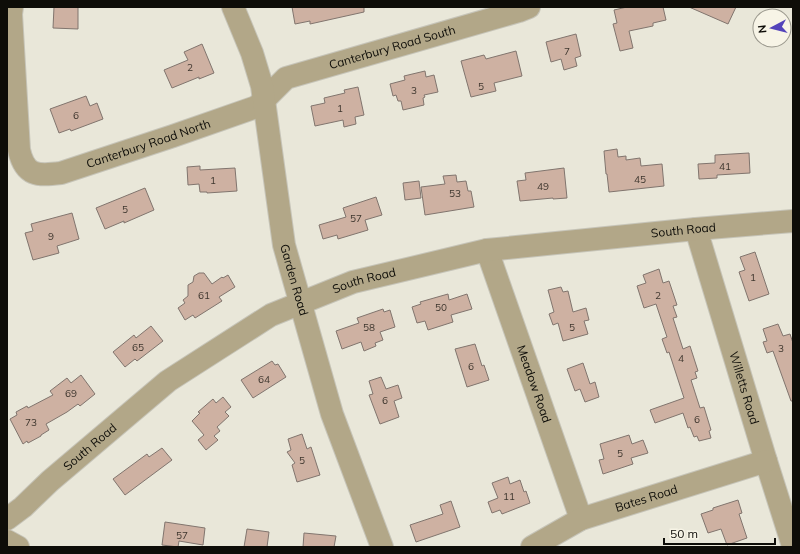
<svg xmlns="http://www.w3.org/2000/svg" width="800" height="554" font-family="Mulish,sans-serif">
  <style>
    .building { fill: #ceb1a2; stroke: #81756e }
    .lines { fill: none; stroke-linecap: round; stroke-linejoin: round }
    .minor-casing { stroke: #c6c4b8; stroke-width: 24 }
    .minor { stroke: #b2a788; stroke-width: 22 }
    .labels { text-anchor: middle; stroke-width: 3.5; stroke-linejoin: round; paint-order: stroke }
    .number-label { font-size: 10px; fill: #3e362e }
    .street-label { font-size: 12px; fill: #0e0d08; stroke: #f7f4e6 }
  </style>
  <rect width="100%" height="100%" fill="#e9e7d9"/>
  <g class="building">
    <path d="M54,7h24v22l-25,-1z"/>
    <path d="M292,7h72v5l-54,12v-3l-15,3z"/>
    <path d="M627,7h36l3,13 -13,3v3l-24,5 4,17 -13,3 -7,-27 4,-1 -3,-13z"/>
    <path d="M689,7h47l-8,17z"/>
    <path d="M576,34l5,22 -6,2 2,8 -13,4 -3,-11 -10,3 -5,-20z"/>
    <path d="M202,44l12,29 -15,6v-2l-27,11 -8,-18 24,-10 -4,-8z"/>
    <path d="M516,51l6,25 -28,7 2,8 -25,6 -10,-36 23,-6 2,4z"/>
    <path d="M425,71l1,6 8,-2 4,17 -14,3 1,2 -2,1 1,7 -21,5 -2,-9h-3l-2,-6 -3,1 -3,-12 15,-4 -1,-4z"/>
    <path d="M358,87l6,28 -9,2 1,7 -12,3 -1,-7 -28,6 -4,-20 14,-3 -1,-5 21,-5 -1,-3z"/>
    <path d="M86,96l4,10 7,-3 6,16 -32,12 -1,-2 -11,4 -9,-24z"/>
    <path d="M617,149l1,8 8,-1v4l14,-2 1,8 21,-2 2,22 -55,6 -2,-18h-1l-2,-23z"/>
    <path d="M749,153l1,20 -33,2v3l-18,1 -1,-15 17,-1v-8z"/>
    <path d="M200,166v4l35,-2 2,23 -30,2v-1h-7l-1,-8 -11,1 -1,-18z"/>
    <path d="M564,168l3,30 -14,1v-1l-33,3 -3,-20 9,-1 -1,-7z"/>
    <path d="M456,175l1,7 9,-1 2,10h3l3,16 -49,8 -4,-28 24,-3 -2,-8z"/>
    <path d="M419,181l2,17 -16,2 -2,-17z"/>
    <path d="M145,188l9,22 -30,13v-2l-19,8 -9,-21z"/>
    <path d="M376,197l6,18 -17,5 3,10 -30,9 -1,-4 -14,4 -4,-14 27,-8 -3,-9z"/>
    <path d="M72,213l7,26 -22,7 2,7 -26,7 -8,-27 8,-2 -2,-7z"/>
    <path d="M755,252l14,42 -20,7 -10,-29 6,-2 -5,-13z"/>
    <path d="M659,269l4,14 6,-2 8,24 -4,1 4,11 -4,1 10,31 7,-3 8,25 -3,1 2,6 -6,2 9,28 4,-1 7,23 -2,1 2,7 -12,3 -2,-5 -3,1 -4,-10 -2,1 -5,-15 -28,10 -5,-13 34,-12 -15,-46 -2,1 -5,-14 5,-2 -11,-33 -12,4 -7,-22 9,-3 -3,-8z"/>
    <path d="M199,273h5l8,11 10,-7 1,1 5,-3 7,12 -16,10 3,4 -27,17 -2,-3 -8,5 -7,-12 7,-5 -2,-3 5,-4v-11l5,-3 1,-6z"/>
    <path d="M561,287l2,5 5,-1 5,21 13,-4 3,12 -5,1 4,13 -25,7 -5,-18 -5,2 -4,-11 5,-2 -6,-22z"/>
    <path d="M448,294l1,6 18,-6 5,15 -21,6 2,7 -25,8 -3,-9 -8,2 -5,-16 9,-3 -1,-2z"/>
    <path d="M383,309l1,3 6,-2 5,17 -15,5 3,8 -8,3 1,3 -12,5 -3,-9 -19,7 -6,-18 23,-8 -2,-5z"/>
    <path d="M778,324l5,12 7,-2 3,9v58h-2l-18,-50 -6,2 -4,-11 4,-1 -4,-12z"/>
    <path d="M151,326l12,15 -26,20 -2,-2 -10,8 -12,-15 21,-17 2,3z"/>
    <path d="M475,344l7,22 2,-1 5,15 -22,7 -12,-38z"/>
    <path d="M272,361l3,4 3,-1 8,13 -33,21 -12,-18z"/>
    <path d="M583,363l7,21 5,-2 4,15 -14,5 -5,-13 -5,2 -8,-22z"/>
    <path d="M81,375l14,19 -15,12 -2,-2 -11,8 -21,12 3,6 -8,5v1l-13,7 -1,-2 -4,3 -13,-25 7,-4 -1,-3 11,-6 1,2 25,-13 -3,-4 17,-13 4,5z"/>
    <path d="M381,377l5,12 12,-4 4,13 -8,3 5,16 -19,7 -11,-29 4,-1 -4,-13z"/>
    <path d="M223,397l8,10 -6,5 4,4 -12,11 3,4 -6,5 4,4 -12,10 -8,-10 6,-5 -12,-14 8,-8 -2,-1 15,-13 3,4z"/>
    <path d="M302,434l5,15 4,-2 9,28 -23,7 -5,-17 3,-2 -8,-11 4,-2 -3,-11z"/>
    <path d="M629,435l3,9 11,-4 5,13 -17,5 2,6 -30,10 -4,-14 5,-1 -4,-15z"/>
    <path d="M162,448l10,12 -47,35 -12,-16 34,-25 2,3z"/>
    <path d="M508,477l2,7 10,-4 4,12 2,-1 4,12 -28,11 -2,-4 -8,3 -4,-11 10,-4 -6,-15z"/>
    <path d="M738,500l4,13 -3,1 8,24 -20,7 -6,-16 -13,4 -7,-19 12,-4v-2z"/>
    <path d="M451,501l9,26 -44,15 -6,-17 33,-11 -3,-9z"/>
    <path d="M165,522l40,6 -2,17 -24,-4 -1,6 -16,-2z"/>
    <path d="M247,529l22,3 -2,15h-23z"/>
    <path d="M304,533l32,3 -2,11h-31z"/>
  </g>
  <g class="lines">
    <g class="minor-casing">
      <g id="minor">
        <path id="s1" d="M12,7l-1,7 8,136c6,26 18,26 42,23l112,-37 83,-29 8,-7 22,-22 233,-67 10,-4"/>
        <path id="s2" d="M233,7l19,46 10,33 22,159 48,169 50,133"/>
        <path id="s3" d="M696,229l70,232 27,85"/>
        <path id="s4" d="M487,250l94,269"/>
        <path id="s5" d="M7,519l16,-12 27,-26 118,-100 103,-66 82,-33 134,-32 209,-21 97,-8"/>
        <path d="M7,541l11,6"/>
        <path id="s6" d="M532,547l49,-28 185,-58"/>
      </g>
    </g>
    <use href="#minor" class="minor"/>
  </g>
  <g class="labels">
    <g class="number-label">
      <text x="567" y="55">7</text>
      <text x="190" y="71">2</text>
      <text x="481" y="90">5</text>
      <text x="414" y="94">3</text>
      <text x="340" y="112">1</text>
      <text x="76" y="119">6</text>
      <text x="725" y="170">41</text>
      <text x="640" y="183">45</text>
      <text x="213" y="184">1</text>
      <text x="543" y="190">49</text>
      <text x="455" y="197">53</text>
      <text x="125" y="213">5</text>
      <text x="356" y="222">57</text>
      <text x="51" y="240">9</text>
      <text x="753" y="281">1</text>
      <text x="204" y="299">61</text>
      <text x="658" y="299">2</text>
      <text x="441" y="311">50</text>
      <text x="369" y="331">58</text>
      <text x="572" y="331">5</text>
      <text x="138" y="351">65</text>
      <text x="781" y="352">3</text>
      <text x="681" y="362">4</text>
      <text x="471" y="370">6</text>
      <text x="264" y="383">64</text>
      <text x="71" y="397">69</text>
      <text x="385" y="404">6</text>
      <text x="697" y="423">6</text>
      <text x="31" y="426">73</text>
      <text x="620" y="457">5</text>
      <text x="302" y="464">5</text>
      <text x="509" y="500">11</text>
      <text x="182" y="539">57</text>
    </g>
    <g class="street-label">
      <text dy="4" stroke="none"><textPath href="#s1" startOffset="557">Canterbury Road South</textPath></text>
      <text dy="4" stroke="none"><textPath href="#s1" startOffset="291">Canterbury Road North</textPath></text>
      <text dy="4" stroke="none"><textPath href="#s5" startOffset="758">South Road</textPath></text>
      <text dy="4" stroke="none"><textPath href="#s2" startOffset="281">Garden Road</textPath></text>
      <text dy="4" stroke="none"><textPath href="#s5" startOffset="434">South Road</textPath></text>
      <text dy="4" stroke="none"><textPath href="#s4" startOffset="142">Meadow Road</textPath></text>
      <text dy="4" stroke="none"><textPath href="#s3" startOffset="166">Willetts Road</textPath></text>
      <text dy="4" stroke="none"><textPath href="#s5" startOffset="110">South Road</textPath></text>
      <text dy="4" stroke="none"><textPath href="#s6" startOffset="125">Bates Road</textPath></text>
    </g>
  </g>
  <rect width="800" height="554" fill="none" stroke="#0e0d08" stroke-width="16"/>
  <g transform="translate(772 28) rotate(263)"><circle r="19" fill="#f7f4e6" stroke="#9a988d"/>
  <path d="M0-3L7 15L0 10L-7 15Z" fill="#5343ba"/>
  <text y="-6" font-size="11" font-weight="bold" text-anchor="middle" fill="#0e0d08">N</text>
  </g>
  <path d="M664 538v6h111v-6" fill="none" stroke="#0e0d08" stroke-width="2"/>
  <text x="670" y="538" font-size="12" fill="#0e0d08" stroke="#f7f4e6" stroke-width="3" paint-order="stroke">50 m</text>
</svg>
